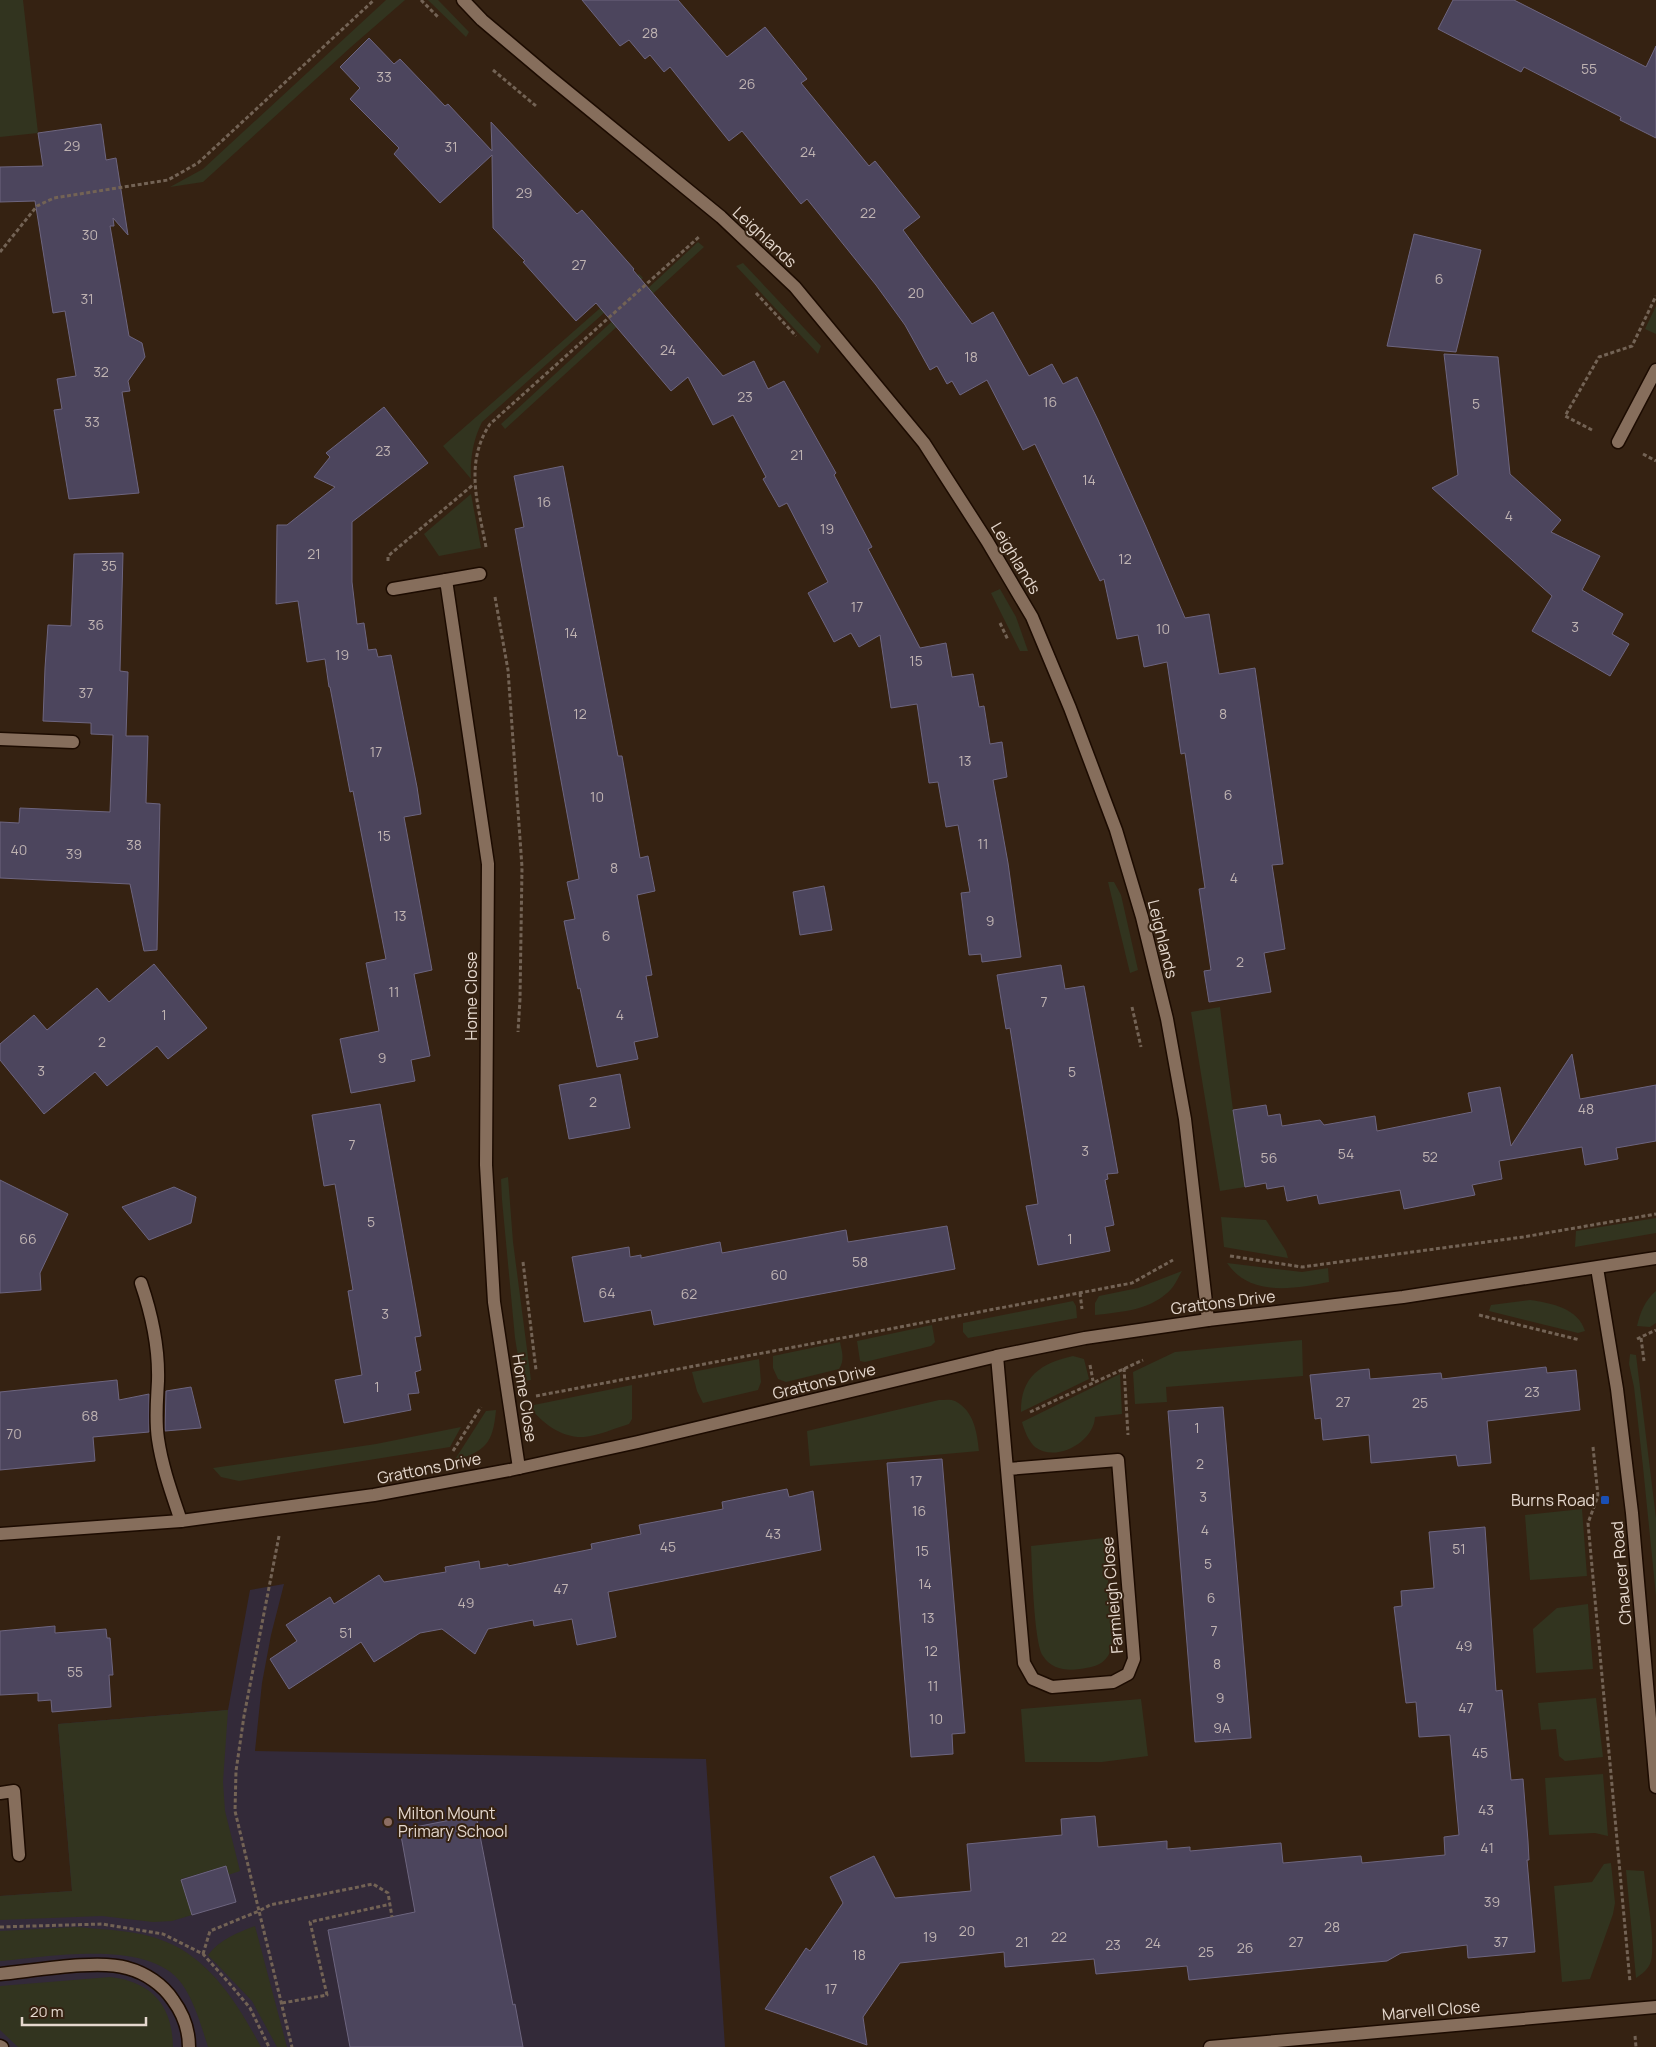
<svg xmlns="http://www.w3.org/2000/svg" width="1656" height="2047" font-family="Manrope,sans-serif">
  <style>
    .education { fill: #332a39 }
    .green { fill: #32341f }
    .building { fill: #4c455d; stroke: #6d657f }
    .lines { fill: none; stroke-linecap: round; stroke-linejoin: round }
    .service-casing { stroke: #1c0b00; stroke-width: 15 }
    .minor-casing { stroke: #1c0b00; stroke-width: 15 }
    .tertiary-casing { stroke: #1c0b00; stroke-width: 15 }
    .path { stroke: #736355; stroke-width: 3; stroke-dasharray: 4 2.5; stroke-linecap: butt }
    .service { stroke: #866e5c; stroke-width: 12 }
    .minor { stroke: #866e5c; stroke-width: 12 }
    .tertiary { stroke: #866e5c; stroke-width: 12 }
    .transit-dot { fill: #1a4fb4; stroke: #352212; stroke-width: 2 }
    .education-dot { fill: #8d6e63; stroke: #352212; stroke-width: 2 }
    .labels { text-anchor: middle; stroke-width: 4; stroke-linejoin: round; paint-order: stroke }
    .number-label { font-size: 14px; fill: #bfb3b2 }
    .street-label { font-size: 16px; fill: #e5d8ce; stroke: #352212 }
    .poi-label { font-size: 16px; fill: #e5d8ce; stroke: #352212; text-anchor: end }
  </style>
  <rect width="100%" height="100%" fill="#352212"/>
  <path class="education" d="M284,1584l-13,51 -9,48 -7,68 451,8 19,288h-725v-151l72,-5 -14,-167 170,-14 22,-120z"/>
  <g class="green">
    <path d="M0,0h23l15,133 -38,4z"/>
    <path d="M386,0h19l-54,47 -148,135 -33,5 33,-18z"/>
    <path d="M428,0h10l31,32 -3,5z"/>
    <path d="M698,242l6,5 -199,182 -4,-5z"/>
    <path d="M743,263l78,83 -3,8 -82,-88z"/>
    <path d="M639,274l4,4 -161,144c-9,18 -12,37 -11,57l-28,-33z"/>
    <path d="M1656,306v28l-11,-5z"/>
    <path d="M471,494l10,54 -42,8 -15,-22z"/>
    <path d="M1000,589l16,28 12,34h-8l-29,-58z"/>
    <path d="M1108,882h6l7,13 17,75 -8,3z"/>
    <path d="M1220,1007l13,103 12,77 -25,4 -29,-179z"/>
    <path d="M508,1177l5,65 18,138 -9,1 -7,-43 -13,-138 -1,-21z"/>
    <path d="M1221,1217l45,3 20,31 2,7 -64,-11z"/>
    <path d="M1656,1218v15l-81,14 1,-16z"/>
    <path d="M1227,1263l75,9 26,-4 1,14c-35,7 -79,15 -102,-19z"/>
    <path d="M1182,1271c-3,5 -6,12 -10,17 -19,22 -50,24 -77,27v-12l4,-7 39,-8z"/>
    <path d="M1656,1291v32l-6,4 -13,-1c3,-13 8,-26 19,-35z"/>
    <path d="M1530,1300c21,3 48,8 55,31l-7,2 -89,-22 2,-6z"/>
    <path d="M1073,1301l3,5 1,12 -109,20 -5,-6v-9z"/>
    <path d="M932,1325l3,17 -4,4 -66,16 -5,-1 -3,-20z"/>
    <path d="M1302,1340l1,36 -137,11 1,15 -32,2 -2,-32 42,-20z"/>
    <path d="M840,1342c2,10 5,18 -1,27l-53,13 -8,-3 -5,-11v-12z"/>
    <path d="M1630,1354l6,1 20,163v78l-13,-129 -9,-80 -5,-23z"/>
    <path d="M1073,1356l11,3 5,20 -68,33c-1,-35 20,-49 52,-56z"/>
    <path d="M759,1359l2,23 -3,8 -55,13 -6,-12 -5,-19z"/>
    <path d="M1120,1374l2,40 -27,3c-1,25 -39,46 -60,30 -6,-5 -11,-17 -13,-25z"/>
    <path d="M632,1385v34l-3,5c-13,4 -32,12 -45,13 -23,1 -42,-14 -55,-31z"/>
    <path d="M939,1400c5,0 12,-1 16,1 19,10 22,31 24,50l-169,15 -3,-35z"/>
    <path d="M496,1410c-3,34 -11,41 -42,51l32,-50z"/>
    <path d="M461,1427l-11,20 -211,34 -18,-4 -8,-9 163,-24z"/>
    <path d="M1582,1509l5,67 -57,4 -5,-65z"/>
    <path d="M1104,1538l10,106c-8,19 -13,22 -34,25 -14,2 -29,0 -37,-13 -9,-13 -11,-90 -12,-110z"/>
    <path d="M1588,1604l5,65 -57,4 -3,-44 24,-21z"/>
    <path d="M1596,1698l7,59 -38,4 -6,-5 -3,-27 -15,1 -3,-27z"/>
    <path d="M1141,1699l7,57 -46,6h-77l-4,-53z"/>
    <path d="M228,1710l-5,72 2,29 15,60 -12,4 -2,-9 -45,13 11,36 -20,6 -19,1 -51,-6 -102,4v-24l72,-5 -14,-167z"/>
    <path d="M1603,1774l5,62 -13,-3 -46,2 -4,-57z"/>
    <path d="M1611,1863l4,40 -2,11 -23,65 -28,3 -8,-96 38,-4 12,-18z"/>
    <path d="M1626,1870l18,1c2,22 12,71 7,90 -2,8 -9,13 -15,17z"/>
    <path d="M255,1926l32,121h-10l-25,-46 -44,-46c12,-16 29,-22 47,-29z"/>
    <path d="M77,1927c29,3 60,3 87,14 46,17 75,65 97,106h-53c-7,-22 -13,-44 -26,-63 -32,-46 -134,-27 -182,-23v-30z"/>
    <path d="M110,1977c42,5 62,28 63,70h-155l-18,-17v-44z"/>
  </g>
  <g class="building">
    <path d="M582,0h96l49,57 38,-30 42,52 -6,4 68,83 6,-5 45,56 -17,13 69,94 21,-12 36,64 23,-12 11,20 14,-7 21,43 48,107 39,91 24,-4 10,60 36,-6 28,196 -11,1 13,84 -21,4 7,39 -62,10 -5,-31 7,-1 -12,-81 6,-1 -20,-135 -4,1 -14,-92 -23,5 -6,-32 -21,4 -13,-60 -4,2 -65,-137 -12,6 -36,-70 -27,15 -8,-14 -5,3 -10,-18 -7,4 -25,-45 -29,-40 -69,-86 -6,5 -59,-73 -13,10 -59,-74 -6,5 -14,-17 -5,4 -16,-19 -9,6z"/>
    <path d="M1453,0h61l132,67 10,-21v92l-36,-18 1,-3 -97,-50 -3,5 -83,-43z"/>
    <path d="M369,38l25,26 6,-5 45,47 3,-2 44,47 -1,-29 86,92 5,-4 52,59 -1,1 90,106 31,-15 14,28 16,-8 52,92 -2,2 38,72 -4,2 52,99 26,-5 6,34 21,-3 6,33 5,-1 6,38 12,-2 5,35 -14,3 15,83 13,94 -39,5 -1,-8 -12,1 -8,-62 9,-1 -12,-67 -12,2 -8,-45 -9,1 -12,-79 -26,4 -11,-73 -21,12 -8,-14 -17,9 -26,-49 20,-11 -41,-79 -8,4 -16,-28 3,-2 -33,-62 -20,10 -25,-48 -17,14 -75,-88 -20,18 -53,-59 2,-1 -32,-33 -1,-73 -52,48 -46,-49 5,-6 -49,-49 10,-11 -20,-21z"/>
    <path d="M101,124l5,36 10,-2 12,77 -15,-17 1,8h-4l19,110 13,7 3,14 -17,24 2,10 -8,1 17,101 -70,6 -15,-89 8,-1 -5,-30 19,-3 -11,-65 -12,2 -18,-112 -35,1v-35l43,-1 -5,-33z"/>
    <path d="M1414,234l67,16 -25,102 -69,-6z"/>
    <path d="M1444,354l54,3 12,117 51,46 -10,12 49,24 -18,34 41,24 -11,20 17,10 -19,32 -78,-45 20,-35 -120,-108 26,-13z"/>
    <path d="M384,407l44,56 -76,59v60l5,42 7,-1 4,27 8,-1 2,8 13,-2 26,132 4,27 -17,3 28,153 -18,4 16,82 -19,4 4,21 -64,12 -11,-54 39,-8 -13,-68 20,-4 -33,-168 -3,1 -20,-105h-1l-4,-28 -18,3 -9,-61 -22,3 1,-79h10l48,-38 -21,-10 16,-20 -4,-4z"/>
    <path d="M563,466l55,290h4l18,102 8,-2 7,35 -18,4 15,80 -6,1 12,61 -24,5 4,17 -41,8 -17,-79 -2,1 -14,-68 11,-2 -8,-37 12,-3 -64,-350 9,-2 -10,-51z"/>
    <path d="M123,553l-3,118 8,1 -2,64h22l-2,67 14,1 -3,146 -13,1 -14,-67 -130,-6v-56l19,1 1,-15 90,4 3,-77 -22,-1v-11l-48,-2 2,-53 3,-43 23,1 3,-72z"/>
    <path d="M824,886l8,44 -32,5 -7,-43z"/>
    <path d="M154,964l53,64 -39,31 -11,-13 -50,40 -12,-14 -51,42 -44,-54v-16l34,-29 13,15 50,-42 12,14z"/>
    <path d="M1061,965l4,24 19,-3 34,187 -11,1 1,5 -3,1 9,45 -9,2 5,24 -72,14 -12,-59 12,-2 -28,-176 -4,1 -9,-54z"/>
    <path d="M1572,1054l8,45 76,-14v56l-40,7 2,11 -33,6 -3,-18 -83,14 3,18 -30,6 3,10 -71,14 -4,-19 -81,14 -2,-9 -30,6 -3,-15 -17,3 -1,-6 -21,4 -12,-77 33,-5 2,11 12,-2 2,12 38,-6 4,5 51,-9 2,15 95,-19 -4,-19 32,-6 11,59z"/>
    <path d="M620,1074l10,54 -61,11 -10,-54z"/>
    <path d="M380,1104l41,232 -6,1 6,33 -6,2 4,21 -11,1 3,16 -67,13 -9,-43 27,-5 -14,-84 5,-1 -18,-106 -11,2 -12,-71z"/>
    <path d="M0,1180l68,34 -28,59 1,17 -41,3z"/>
    <path d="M174,1187l22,10 -5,26 -42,17 -27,-33z"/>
    <path d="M947,1226l8,43 -301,56 -3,-15 -67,12 -12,-65 57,-10 1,10 11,-2v3l79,-16 2,11 124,-23 2,12z"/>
    <path d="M1546,1367l1,6 29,-3 4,40 -93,11 4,42 -33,3 -2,-11 -85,8 -2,-28 -46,5 -2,-22 -6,1 -5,-44 59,-6 1,10 71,-6 1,6z"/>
    <path d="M117,1380l2,20 30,-6v38l-56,5 2,24 -95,9v-78z"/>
    <path d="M191,1387l10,41 -36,3 1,-40z"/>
    <path d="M1223,1407l28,331 -56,4 -27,-331z"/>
    <path d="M942,1459l23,274 -13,1 1,20 -42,3 -24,-294z"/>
    <path d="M787,1489l2,8 24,-6 8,59 -213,42 8,45 -39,8 -5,-26 -38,7 -1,-6 -45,9 -13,25 -33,-25 -22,4 -46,29 -13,-20 -72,47 -19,-30 27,-18 -11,-16 44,-28 4,7 45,-29 5,7 62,-10 -1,-5 34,-6 1,8 28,-5v2l84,-17 -1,-5 50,-10 -2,-9 84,-16 -1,-7z"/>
    <path d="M1485,1527l11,164 6,-1 9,90 12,-1 5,62 1,19h-2l8,92 -67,6 -1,-13 -66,8 -14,8 -198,19 -2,-14 -91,8 -2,-15 -89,8 -1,-15 -104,11 -37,54 4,28 -102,-36 41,-61 4,3 33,-48 -13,-26 44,-21 21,42 76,-7 -4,-47 95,-9 -1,-16 34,-3 3,31 69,-6v8l23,-2v4l91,-8 2,20 78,-7 1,7 83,-8 -1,-18 15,-2 -9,-100 -31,2 -3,-35 -10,1 -12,-96 8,-1 -1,-15 33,-3 -5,-56z"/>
    <path d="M55,1626v7l51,-4 1,9h3l3,37h-4l2,32 -59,5 -1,-12 -13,1v-8l-38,2v-64z"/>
    <path d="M476,1815l37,190 2,-1 8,43h-173l-22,-117 87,-18 -15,-82z"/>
    <path d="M226,1866l10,36 -44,13 -11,-35z"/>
  </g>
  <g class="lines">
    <g class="service-casing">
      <g id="service">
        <path d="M141,1283c11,32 18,65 17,98 -1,20 -3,38 0,58 4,28 14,55 23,82"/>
        <path d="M0,1793l14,-2 5,64"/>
        <path d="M0,1974c32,-3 98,-15 127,-6 19,5 36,17 46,32 11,15 16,29 16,47"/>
        <path d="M0,2046l2,1"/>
      </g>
    </g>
    <g class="minor-casing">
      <g id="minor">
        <path d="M463,0l19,20 64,54 175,143 74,70 129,156 63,98 45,76 38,91 46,122 26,87 25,102 18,100 23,201"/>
        <path d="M1618,442l38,-72"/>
        <path d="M446,580l34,-6"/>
        <path d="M393,589l53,-9 42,284 -2,301 8,137 25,166"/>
        <path d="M0,739l73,3"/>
        <path d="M1597,1268l20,121 15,124 24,274"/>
        <path d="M997,1356l27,307 9,16 19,8 61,-5 15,-8 6,-15 -16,-199 -110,9"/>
        <path d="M1210,2047l446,-40"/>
      </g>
    </g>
    <g class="tertiary-casing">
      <path id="tertiary" d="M0,1534l181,-13 193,-26 136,-25 128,-28 359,-86 88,-18 123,-18 195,-23 253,-39"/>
    </g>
    <g class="path">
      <path d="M421,0l17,17"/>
      <path d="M493,70l43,36"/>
      <path d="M0,252l37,-46 17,-8 114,-18 30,-17 176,-163"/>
      <path d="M756,293l40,43"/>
      <path d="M1592,430l-27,-14 34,-59 33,-11 24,-50"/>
      <path d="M1643,454l13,7"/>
      <path d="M486,547c-8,-43 -22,-84 4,-123l210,-188"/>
      <path d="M388,561v-5l86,-72"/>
      <path d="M495,597l13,73 14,197 -2,132 -2,33"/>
      <path d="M1000,623l8,17"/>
      <path d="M1132,1007l9,40"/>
      <path d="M1230,1256l72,11 221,-30 133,-23"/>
      <path d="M523,1262l13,108"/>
      <path d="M1080,1293l2,16"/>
      <path d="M1479,1315l101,25"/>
      <path d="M1641,1338l3,23"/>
      <path d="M1637,1339l19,-9"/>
      <path d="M1090,1365l3,16"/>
      <path d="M1124,1368l4,67"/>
      <path d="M536,1396l596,-113 41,-23"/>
      <path d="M1030,1412l113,-52"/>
      <path d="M1593,1447l5,49 -10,27 42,459"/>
      <path d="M453,1451l28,-44"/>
      <path d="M279,1536l-35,180 -8,55 -1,40 24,100 11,-6 103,-21 15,9 4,24"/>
      <path d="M0,1927l102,-3 61,10 40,20 26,29 21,25 19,39"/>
      <path d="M203,1954l7,-23 49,-20 33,136"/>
      <path d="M282,2003l45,-8 -17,-73 81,-18"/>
      <path d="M1635,2036l1,11"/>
    </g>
    <use href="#service" class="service"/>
    <use href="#minor" class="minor"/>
    <use href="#tertiary" class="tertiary"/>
  </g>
  <rect class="transit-dot" x="1600" y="1495" width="10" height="10" rx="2.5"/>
  <circle class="education-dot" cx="388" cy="1822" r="5"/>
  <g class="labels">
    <g class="number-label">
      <text x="650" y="38">28</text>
      <text x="1589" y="74">55</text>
      <text x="384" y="82">33</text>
      <text x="747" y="89">26</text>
      <text x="72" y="151">29</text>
      <text x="451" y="152">31</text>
      <text x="808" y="157">24</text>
      <text x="524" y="198">29</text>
      <text x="868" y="218">22</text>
      <text x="90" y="240">30</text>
      <text x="579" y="270">27</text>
      <text x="1439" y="284">6</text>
      <text x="916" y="298">20</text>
      <text x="87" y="304">31</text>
      <text x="668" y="355">24</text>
      <text x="971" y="362">18</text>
      <text x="101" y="377">32</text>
      <text x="745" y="402">23</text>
      <text x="1050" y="407">16</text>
      <text x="1476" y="409">5</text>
      <text x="92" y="427">33</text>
      <text x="383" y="456">23</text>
      <text x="797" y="460">21</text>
      <text x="1089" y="485">14</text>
      <text x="544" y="507">16</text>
      <text x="1509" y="521">4</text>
      <text x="827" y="534">19</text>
      <text x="314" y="559">21</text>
      <text x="1125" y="564">12</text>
      <text x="109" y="571">35</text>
      <text x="857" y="612">17</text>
      <text x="96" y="630">36</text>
      <text x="1575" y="632">3</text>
      <text x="1163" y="634">10</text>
      <text x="571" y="638">14</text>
      <text x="342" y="660">19</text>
      <text x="916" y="666">15</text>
      <text x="86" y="698">37</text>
      <text x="580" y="719">12</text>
      <text x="1223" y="719">8</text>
      <text x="376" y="757">17</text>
      <text x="965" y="766">13</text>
      <text x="1228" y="800">6</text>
      <text x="597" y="802">10</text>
      <text x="384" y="841">15</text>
      <text x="983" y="849">11</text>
      <text x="134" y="850">38</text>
      <text x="19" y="855">40</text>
      <text x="74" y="859">39</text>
      <text x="614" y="873">8</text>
      <text x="1234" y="883">4</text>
      <text x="400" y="921">13</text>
      <text x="990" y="926">9</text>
      <text x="606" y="941">6</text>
      <text x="1240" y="967">2</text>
      <text x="394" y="997">11</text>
      <text x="1044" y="1007">7</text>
      <text x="164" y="1020">1</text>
      <text x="620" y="1020">4</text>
      <text x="102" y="1047">2</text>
      <text x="382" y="1063">9</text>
      <text x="41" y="1076">3</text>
      <text x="1072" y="1077">5</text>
      <text x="593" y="1107">2</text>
      <text x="1586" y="1114">48</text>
      <text x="352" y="1150">7</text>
      <text x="1085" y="1156">3</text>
      <text x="1346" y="1159">54</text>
      <text x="1430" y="1162">52</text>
      <text x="1269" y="1163">56</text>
      <text x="371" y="1227">5</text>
      <text x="28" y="1244">66</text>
      <text x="1070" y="1244">1</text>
      <text x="860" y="1267">58</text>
      <text x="779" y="1280">60</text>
      <text x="607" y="1298">64</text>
      <text x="689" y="1299">62</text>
      <text x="385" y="1319">3</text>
      <text x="377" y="1392">1</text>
      <text x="1532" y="1397">23</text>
      <text x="1343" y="1407">27</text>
      <text x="1420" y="1408">25</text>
      <text x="90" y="1421">68</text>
      <text x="1197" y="1433">1</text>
      <text x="14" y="1439">70</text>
      <text x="1200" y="1469">2</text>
      <text x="916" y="1486">17</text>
      <text x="1203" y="1502">3</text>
      <text x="919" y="1516">16</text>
      <text x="1205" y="1535">4</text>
      <text x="773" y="1539">43</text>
      <text x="668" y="1552">45</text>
      <text x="1459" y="1554">51</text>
      <text x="922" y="1556">15</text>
      <text x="1208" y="1569">5</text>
      <text x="925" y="1589">14</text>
      <text x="561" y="1594">47</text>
      <text x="1211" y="1603">6</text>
      <text x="466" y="1608">49</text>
      <text x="928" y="1623">13</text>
      <text x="1214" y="1636">7</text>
      <text x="346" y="1638">51</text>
      <text x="1464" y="1651">49</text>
      <text x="931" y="1656">12</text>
      <text x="1217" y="1669">8</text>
      <text x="75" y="1677">55</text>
      <text x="933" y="1691">11</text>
      <text x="1220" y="1703">9</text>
      <text x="1466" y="1713">47</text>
      <text x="936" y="1724">10</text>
      <text x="1222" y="1733">9A</text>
      <text x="1480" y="1758">45</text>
      <text x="1486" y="1815">43</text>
      <text x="1487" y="1853">41</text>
      <text x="1492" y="1907">39</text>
      <text x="1332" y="1932">28</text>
      <text x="967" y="1936">20</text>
      <text x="930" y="1942">19</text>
      <text x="1059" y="1942">22</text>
      <text x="1022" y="1947">21</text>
      <text x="1296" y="1947">27</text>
      <text x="1501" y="1947">37</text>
      <text x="1153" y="1948">24</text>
      <text x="1113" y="1950">23</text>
      <text x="1245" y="1953">26</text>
      <text x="1206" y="1957">25</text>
      <text x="859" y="1960">18</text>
      <text x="831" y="1994">17</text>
    </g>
    <g class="street-label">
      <text transform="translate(765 237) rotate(43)" y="6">Leighlands</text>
      <text transform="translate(1016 558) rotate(59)" y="6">Leighlands</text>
      <text transform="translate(1163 939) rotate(76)" y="6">Leighlands</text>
      <text transform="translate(471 996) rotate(-90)" y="6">Home Close</text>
      <text transform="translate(1223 1302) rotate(-7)" y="6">Grattons Drive</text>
      <text transform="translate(824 1381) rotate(-14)" y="6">Grattons Drive</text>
      <text transform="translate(525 1398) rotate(81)" y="6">Home Close</text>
      <text transform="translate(429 1468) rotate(-11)" y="6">Grattons Drive</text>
      <text transform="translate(1621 1573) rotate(-95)" y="6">Chaucer Road</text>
      <text transform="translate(1112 1595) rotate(-95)" y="6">Farmleigh Close</text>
      <text transform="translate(1431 2010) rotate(-5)" y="6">Marvell Close</text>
    </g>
    <g class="poi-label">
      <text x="1595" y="1506">Burns Road</text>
      <text x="398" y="1819" text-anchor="start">Milton Mount<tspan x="398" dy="18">Primary School</tspan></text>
    </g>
  </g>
  <path d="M22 2017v8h124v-8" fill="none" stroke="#e5d8ce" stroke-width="2.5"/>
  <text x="30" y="2017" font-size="15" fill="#e5d8ce" stroke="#352212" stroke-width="4" paint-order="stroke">20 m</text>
</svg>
